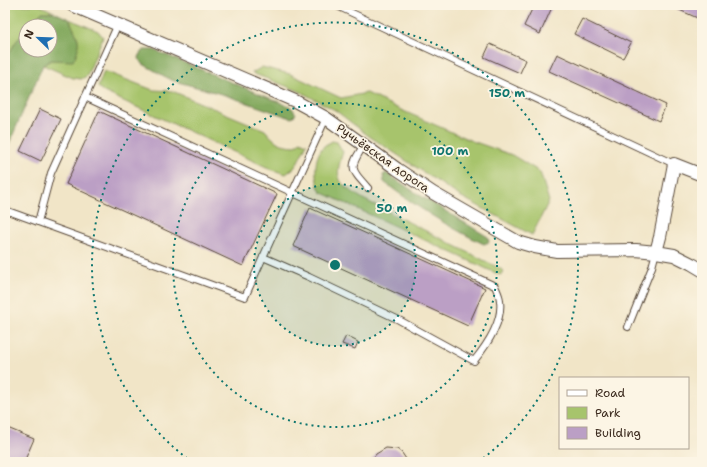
<svg xmlns="http://www.w3.org/2000/svg" width="707" height="467" font-family="'Shantell Sans',sans-serif">
  <style>
    .green { fill: #a7c46c; stroke: #717745 }
    .forest { fill: #85aa60; stroke: #606a3f }
    .building { fill: #bb9fc5 }
    .lines { fill: none; stroke-linecap: round; stroke-linejoin: round }
    .service-casing { stroke: #564637; stroke-width: 8 }
    .minor-casing { stroke: #564637; stroke-width: 14 }
    .service { stroke: #fff; stroke-width: 6 }
    .minor { stroke: #fff; stroke-width: 12 }
    .ring { fill: none; stroke: #0f766e; stroke-width: 2; stroke-dasharray: 2 4 }
    .labels { text-anchor: middle; stroke-width: 3.5; stroke-linejoin: round; paint-order: stroke }
    .street-label { font-size: 12px; fill: #3b2a1e; stroke: #fcf5e5 }
    .centre { fill: #0f766e; stroke: #fcf5e5; stroke-width: 2 }
    .ring-label { font-size: 12px; text-anchor: middle; font-weight: bold; fill: #0f766e; stroke: #fcf5e5; stroke-width: 3.5; stroke-linejoin: round; paint-order: stroke }
  </style>
  <rect width="100%" height="100%" fill="#fcf5e5"/>
  <filter id="ink" filterUnits="userSpaceOnUse"><feTurbulence type="fractalNoise" baseFrequency=".025" numOctaves="2"/><feDisplacementMap in="SourceGraphic" scale="8" xChannelSelector="R" yChannelSelector="G"/><feConvolveMatrix kernelMatrix="1 2 1 2 8 2 1 2 1" color-interpolation-filters="sRGB"/></filter>
  <filter id="wash" filterUnits="userSpaceOnUse"><feTurbulence type="fractalNoise" baseFrequency=".012" numOctaves="4" result="noise"/><feDisplacementMap in="SourceGraphic" scale="16" xChannelSelector="R" yChannelSelector="G"/><feGaussianBlur stdDeviation="0.9" result="paint"/><feColorMatrix in="noise" values="0 0 0 0 0 0 0 0 0 0 0 0 0 0 0 0 0 1.4 0 .05"/><feComposite in="paint" operator="in"/></filter>
  <g filter="url(#wash)">
    <rect width="100%" height="100%" fill="#f1e5c7"/>
    <g class="green">
      <path d="M5,5h34l15,7h-12l-12,14h-4v4l-11,13 -10,18z"/>
      <path d="M69,19l29,12 5,6 -16,39 -6,3 -8,-1 -30,-13 8,-5h22l5,-21z"/>
      <path d="M262,67l28,7 51,24 26,-5 34,17 71,31 40,14 28,17 9,29 -17,34 -74,-40 -92,-61 -31,-24 -36,-19 -47,-18z"/>
      <path d="M104,71l49,19 19,1 93,39c11,13 14,15 31,16l4,-5 7,3 -12,23 -9,7 -13,-4 -169,-78 -6,-5z"/>
      <path d="M332,141l5,1 6,10c-10,29 -4,31 20,47l138,70 3,3 -4,3 -179,-83c-7,-12 -8,-35 3,-46 2,-2 6,-3 8,-5z"/>
    </g>
    <g class="forest">
      <path d="M42,12h12l15,7c8,17 14,24 4,42l-22,-1 -8,5 -38,88v-92l10,-18 11,-13v20h24v-24h-20z"/>
      <path d="M144,50h10l125,52 13,6 4,6 -4,4 -7,-2 -60,-21 -54,-15 -28,-16 -4,-5 1,-6z"/>
      <path d="M386,173l35,23 67,41 1,5 -5,2c-36,-17 -69,-38 -100,-62l-1,-7z"/>
    </g>
    <g id="blocks">
      <g class="building">
        <path d="M534,5h19l-13,29 -16,-8z"/>
        <path d="M668,5h34v15z"/>
        <path d="M582,19l49,24 -8,15 -49,-24z"/>
        <path d="M490,44l36,16 -6,13 -36,-16z"/>
        <path d="M557,54l109,51 -7,16 -110,-50z"/>
        <path d="M40,109l21,10 -20,42 -21,-10z"/>
        <path d="M99,111l178,83 -34,72 -177,-82z"/>
        <path d="M310,208l175,80 -17,38 -175,-80z"/>
        <path d="M346,336l12,6 -3,7 -13,-5z"/>
        <path d="M5,427l29,12 -10,23h-19z"/>
        <path d="M386,448l11,1 5,4 6,9h-38l6,-8z"/>
      </g>
    </g>
  </g>
  <g filter="url(#ink)">
    <use href="#blocks" fill-opacity="0" stroke="#564637" stroke-width="1"/>
    <g class="lines">
      <g class="service-casing">
        <g id="service">
          <path d="M335,5l339,159"/>
          <path d="M85,97l410,189c2,5 5,10 5,15 3,21 -13,44 -26,60l-75,-41 -90,-43 -46,-20"/>
          <path d="M364,145c-15,23 -14,23 4,43"/>
          <path d="M698,173l4,-10"/>
          <path d="M5,210l240,87 81,-179"/>
          <path d="M38,222l13,-49 67,-149"/>
          <path d="M628,327l24,-60 4,-15"/>
        </g>
      </g>
      <g class="minor-casing">
        <g id="minor">
          <path d="M72,5l223,96 31,17 71,51 36,24 85,49 17,5 22,4 79,-1 20,2 18,3 18,9 10,6"/>
          <path d="M656,252l4,-15 14,-73 28,11"/>
        </g>
      </g>
      <use href="#service" class="service"/>
      <use href="#minor" class="minor"/>
    </g>
  </g>
  <circle cx="335" cy="265" r="81" fill="#0f766e" fill-opacity=".12"/>
  <g class="ring">
    <circle cx="335" cy="265" r="81"/>
    <circle cx="335" cy="265" r="162"/>
    <path d="M192 462A243 243 0 1 1 478 462"/>
  </g>
  <g class="labels">
    <g class="street-label">
      <text transform="translate(383 158) rotate(35)" y="4">Ручьёвская дорога</text>
    </g>
  </g>
  <circle cx="335" cy="265" r="6" class="centre"/>
  <g class="ring-label">
    <text x="507" y="97">150 m</text>
    <text x="450" y="155">100 m</text>
    <text x="392" y="212">50 m</text>
  </g>
  <rect width="707" height="467" fill="none" stroke="#fcf5e5" stroke-width="20"/>
  <rect x="559" y="377" width="130" height="72" fill="#fcf5e5" stroke="#afa495"/>
  <rect x="567" y="390" width="20" height="6" fill="#ffffff" stroke="#afa495"/>
  <text x="595" y="397" font-size="12" fill="#3b2a1e">Road</text>
  <rect x="567" y="407" width="20" height="12" fill="#a7c46c" stroke="#afa495"/>
  <text x="595" y="417" font-size="12" fill="#3b2a1e">Park</text>
  <rect x="567" y="427" width="20" height="12" fill="#bb9fc5" stroke="#afa495"/>
  <text x="595" y="437" font-size="12" fill="#3b2a1e">Building</text>
  <g transform="translate(38 38) rotate(293)"><circle r="19" fill="#fcf5e5" stroke="#afa495"/>
  <path d="M0-3L7 15L0 10L-7 15Z" fill="#1f6fb2"/>
  <text y="-6" font-size="11" font-weight="bold" text-anchor="middle" fill="#3b2a1e">N</text>
  </g>
</svg>
